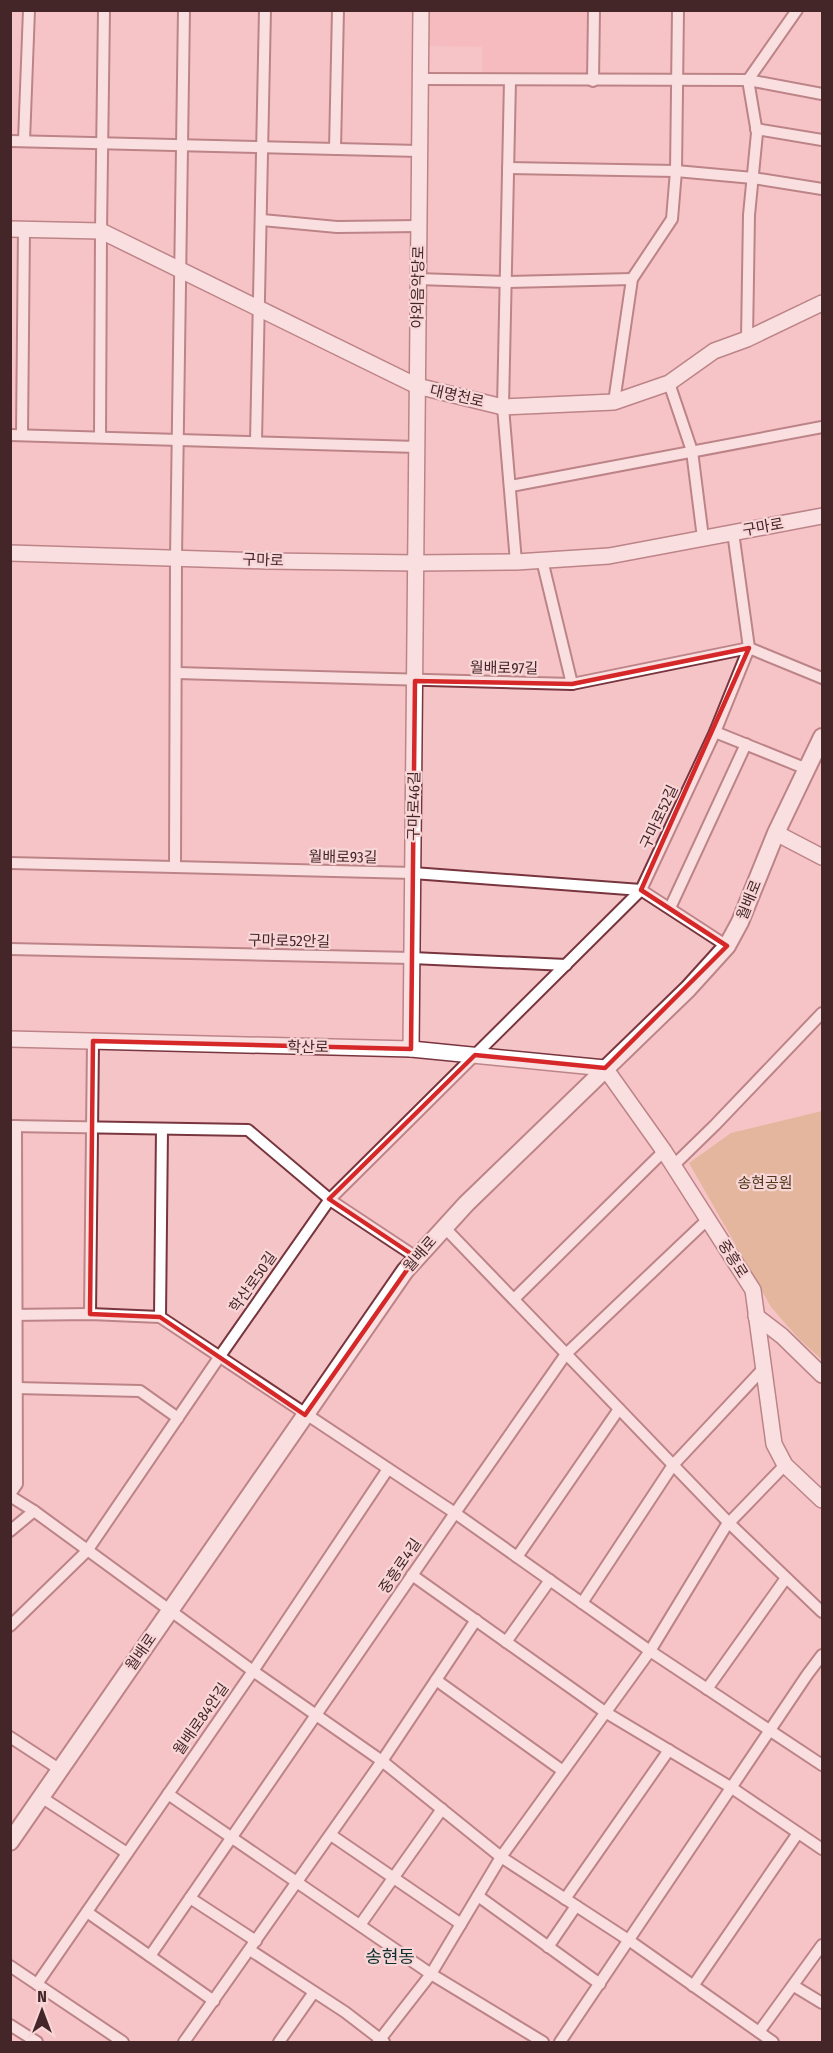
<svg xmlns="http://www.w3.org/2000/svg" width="833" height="2053" font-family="'Fira Sans Condensed','Noto Sans KR',sans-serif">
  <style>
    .built { fill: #f7b0b5 }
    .green { fill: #cda46b }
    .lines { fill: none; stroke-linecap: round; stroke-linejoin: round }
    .street-casing { stroke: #78353d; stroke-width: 14 }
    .secondary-casing { stroke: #78353d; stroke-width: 18 }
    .primary-casing { stroke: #78353d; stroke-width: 20 }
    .street { stroke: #fff; stroke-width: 10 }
    .secondary { stroke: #fff; stroke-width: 15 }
    .primary { stroke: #fff; stroke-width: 16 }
    .marked { fill: none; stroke: #d62828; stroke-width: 4.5; stroke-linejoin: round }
    .labels { text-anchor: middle; stroke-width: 4.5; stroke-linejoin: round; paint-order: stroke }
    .street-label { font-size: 15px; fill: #452628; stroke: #f8d6d7 }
    .park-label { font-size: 15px; fill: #4e391a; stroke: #f8d6d7 }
    .quarter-label { font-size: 18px; fill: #0d3030; stroke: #f8d6d7 }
  </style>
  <rect width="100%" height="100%" fill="#f5c4c7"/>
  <path class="built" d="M428,11h159l-1,63 -104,-1v-26l-54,-1z"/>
  <path class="green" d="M822,1111v249l-24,-22 -27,-31 -82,-144 42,-30z"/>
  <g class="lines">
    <g class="street-casing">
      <g id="street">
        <path d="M420,79l328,1 74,14"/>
        <path d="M510,80l-7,327 13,155"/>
        <path d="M593,81l1,-71"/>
        <path d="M756,129l66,11"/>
        <path d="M10,141l409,10"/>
        <path d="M24,141l5,-131"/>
        <path d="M335,149l3,-139"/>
        <path d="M508,168l168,3 77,7 69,11"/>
        <path d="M262,220l75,7 82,-1"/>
        <path d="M418,279l88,3 126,-3"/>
        <path d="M747,339l2,-124 8,-82 -9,-53 49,-70"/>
        <path d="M669,383l23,68 11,87"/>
        <path d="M614,402l18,-123 40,-60 4,-48 2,-161"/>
        <path d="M10,435l407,12"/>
        <path d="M22,435l2,-206"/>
        <path d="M100,437l1,-206 3,-221"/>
        <path d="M256,441l9,-431"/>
        <path d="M511,486l311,-59"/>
        <path d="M542,560l30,124"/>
        <path d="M177,673l395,11 177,-36 73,30"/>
        <path d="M715,732l92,37"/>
        <path d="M10,863l403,10 228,17 86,56"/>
        <path d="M175,867l1,-309 8,-548"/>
        <path d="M670,908l76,-164"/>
        <path d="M10,949l402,9 154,7"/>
        <path d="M10,1126l238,4 85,72 83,55"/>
        <path d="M673,1166l42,-41 107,-112"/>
        <path d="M444,1227l285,296 93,89"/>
        <path d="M514,1299l150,-148"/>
        <path d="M90,1314l3,-273"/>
        <path d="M10,1315l80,-1 70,3 295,196 195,138 172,114"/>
        <path d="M160,1317l2,-188"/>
        <path d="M16,1388l124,3 38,27"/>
        <path d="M10,1494l7,-10 -1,-358"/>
        <path d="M10,1496l24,15 219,160 129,90 119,96 129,84 143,101"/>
        <path d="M10,1531l24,-20"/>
        <path d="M517,1557l102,-148"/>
        <path d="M412,1575l193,137 127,76 90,61"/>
        <path d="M582,1603l91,-138 90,-96"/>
        <path d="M10,1626l77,-75 133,-195 110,-157 311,-309 74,-158 34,-84 -16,-116"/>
        <path d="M506,1642l44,-62"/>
        <path d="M436,1680l127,91"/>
        <path d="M707,1689l79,-111"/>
        <path d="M10,1737l49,32"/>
        <path d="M168,1794l263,180 112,68"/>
        <path d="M41,1797l86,56"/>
        <path d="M331,1835l130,89"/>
        <path d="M478,1896l122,88"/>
        <path d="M190,1898l66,43"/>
        <path d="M565,1899l104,-149"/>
        <path d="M87,1912l127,89"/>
        <path d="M360,1925l82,-116"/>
        <path d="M548,1947l28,-41"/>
        <path d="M250,1950l95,62 39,30"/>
        <path d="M150,1956l305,-443 111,-159 142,-135"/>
        <path d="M10,1966l113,76"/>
        <path d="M37,1984l216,-313 135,-202"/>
        <path d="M693,1986l105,-153"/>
        <path d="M794,1986l28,17"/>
        <path d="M10,2025l27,17"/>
        <path d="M759,2032l63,-87"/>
        <path d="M184,2042l198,-281 94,-141"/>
        <path d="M279,2042l35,-50"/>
        <path d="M378,2042l53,-68 70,-117 149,-206 76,-125 59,-61"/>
        <path d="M560,2042l247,-367 15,-20"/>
      </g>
    </g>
    <g class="secondary-casing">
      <g id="secondary">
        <path d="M10,229l91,2 316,155 86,21 111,-5 55,-19 45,-32 33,-12 75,-36"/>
        <path d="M10,553l257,8 149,2 100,-1 93,-6 213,-40"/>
        <path d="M776,833l46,24"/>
        <path d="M10,1039l401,10 194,19 59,83 89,139 21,154 11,21 37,35"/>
        <path d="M411,1049l10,-1039"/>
        <path d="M756,1316l26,20 40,39"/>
      </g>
    </g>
    <g class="primary-casing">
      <path id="primary" d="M10,1842l395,-571 61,-67 222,-215 39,-43 13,-24 36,-89 46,-96"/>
    </g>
    <use href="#street" class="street"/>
    <use href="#secondary" class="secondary"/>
    <use href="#primary" class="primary"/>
  </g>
  <path d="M0 0H833V2053H0ZM749,648l-108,242 86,56 -122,122 -130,-13 -146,144 87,58 -111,158 -145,-98 -70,-3 3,-273 318,8 4,-368 157,3z" fill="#f5c4c7" fill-opacity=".55" fill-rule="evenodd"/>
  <path class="marked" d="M749,648l-108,242 86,56 -122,122 -130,-13 -146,144 87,58 -111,158 -145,-98 -70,-3 3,-273 318,8 4,-368 157,3z"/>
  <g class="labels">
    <g class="street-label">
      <text transform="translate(418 287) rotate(-89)" y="5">야외음악당로</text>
      <text transform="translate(457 396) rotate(13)" y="5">대명천로</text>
      <text transform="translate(763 527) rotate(-10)" y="5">구마로</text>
      <text transform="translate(263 560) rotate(2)" y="5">구마로</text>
      <text transform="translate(504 668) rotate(1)" y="5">월배로97길</text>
      <text transform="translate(414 806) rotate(-89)" y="5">구마로46길</text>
      <text transform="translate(659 817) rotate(-65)" y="5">구마로52길</text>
      <text transform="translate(343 857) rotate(1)" y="5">월배로93길</text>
      <text transform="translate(749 900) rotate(-68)" y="5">월배로</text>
      <text transform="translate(289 941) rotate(1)" y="5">구마로52안길</text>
      <text transform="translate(308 1047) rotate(1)" y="5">학산로</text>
      <text transform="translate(420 1254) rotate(-49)" y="5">월배로</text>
      <text transform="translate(733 1259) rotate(58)" y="5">중흥로</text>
      <text transform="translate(253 1282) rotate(-55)" y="5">학산로50길</text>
      <text transform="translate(400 1566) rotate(-56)" y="5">중흥로4길</text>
      <text transform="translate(141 1652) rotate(-55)" y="5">월배로</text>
      <text transform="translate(201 1719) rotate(-55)" y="5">월배로84안길</text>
    </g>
    <g class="park-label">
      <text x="765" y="1188">송현공원</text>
    </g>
    <g class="quarter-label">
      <text x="390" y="1963">송현동</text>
    </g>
  </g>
  <rect width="833" height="2053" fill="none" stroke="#452628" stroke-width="24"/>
  <g transform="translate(42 2011)" stroke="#f8d6d7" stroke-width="4.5" paint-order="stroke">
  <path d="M0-4.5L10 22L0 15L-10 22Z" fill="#452628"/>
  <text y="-9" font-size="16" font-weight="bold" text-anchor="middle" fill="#452628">N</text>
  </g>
</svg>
